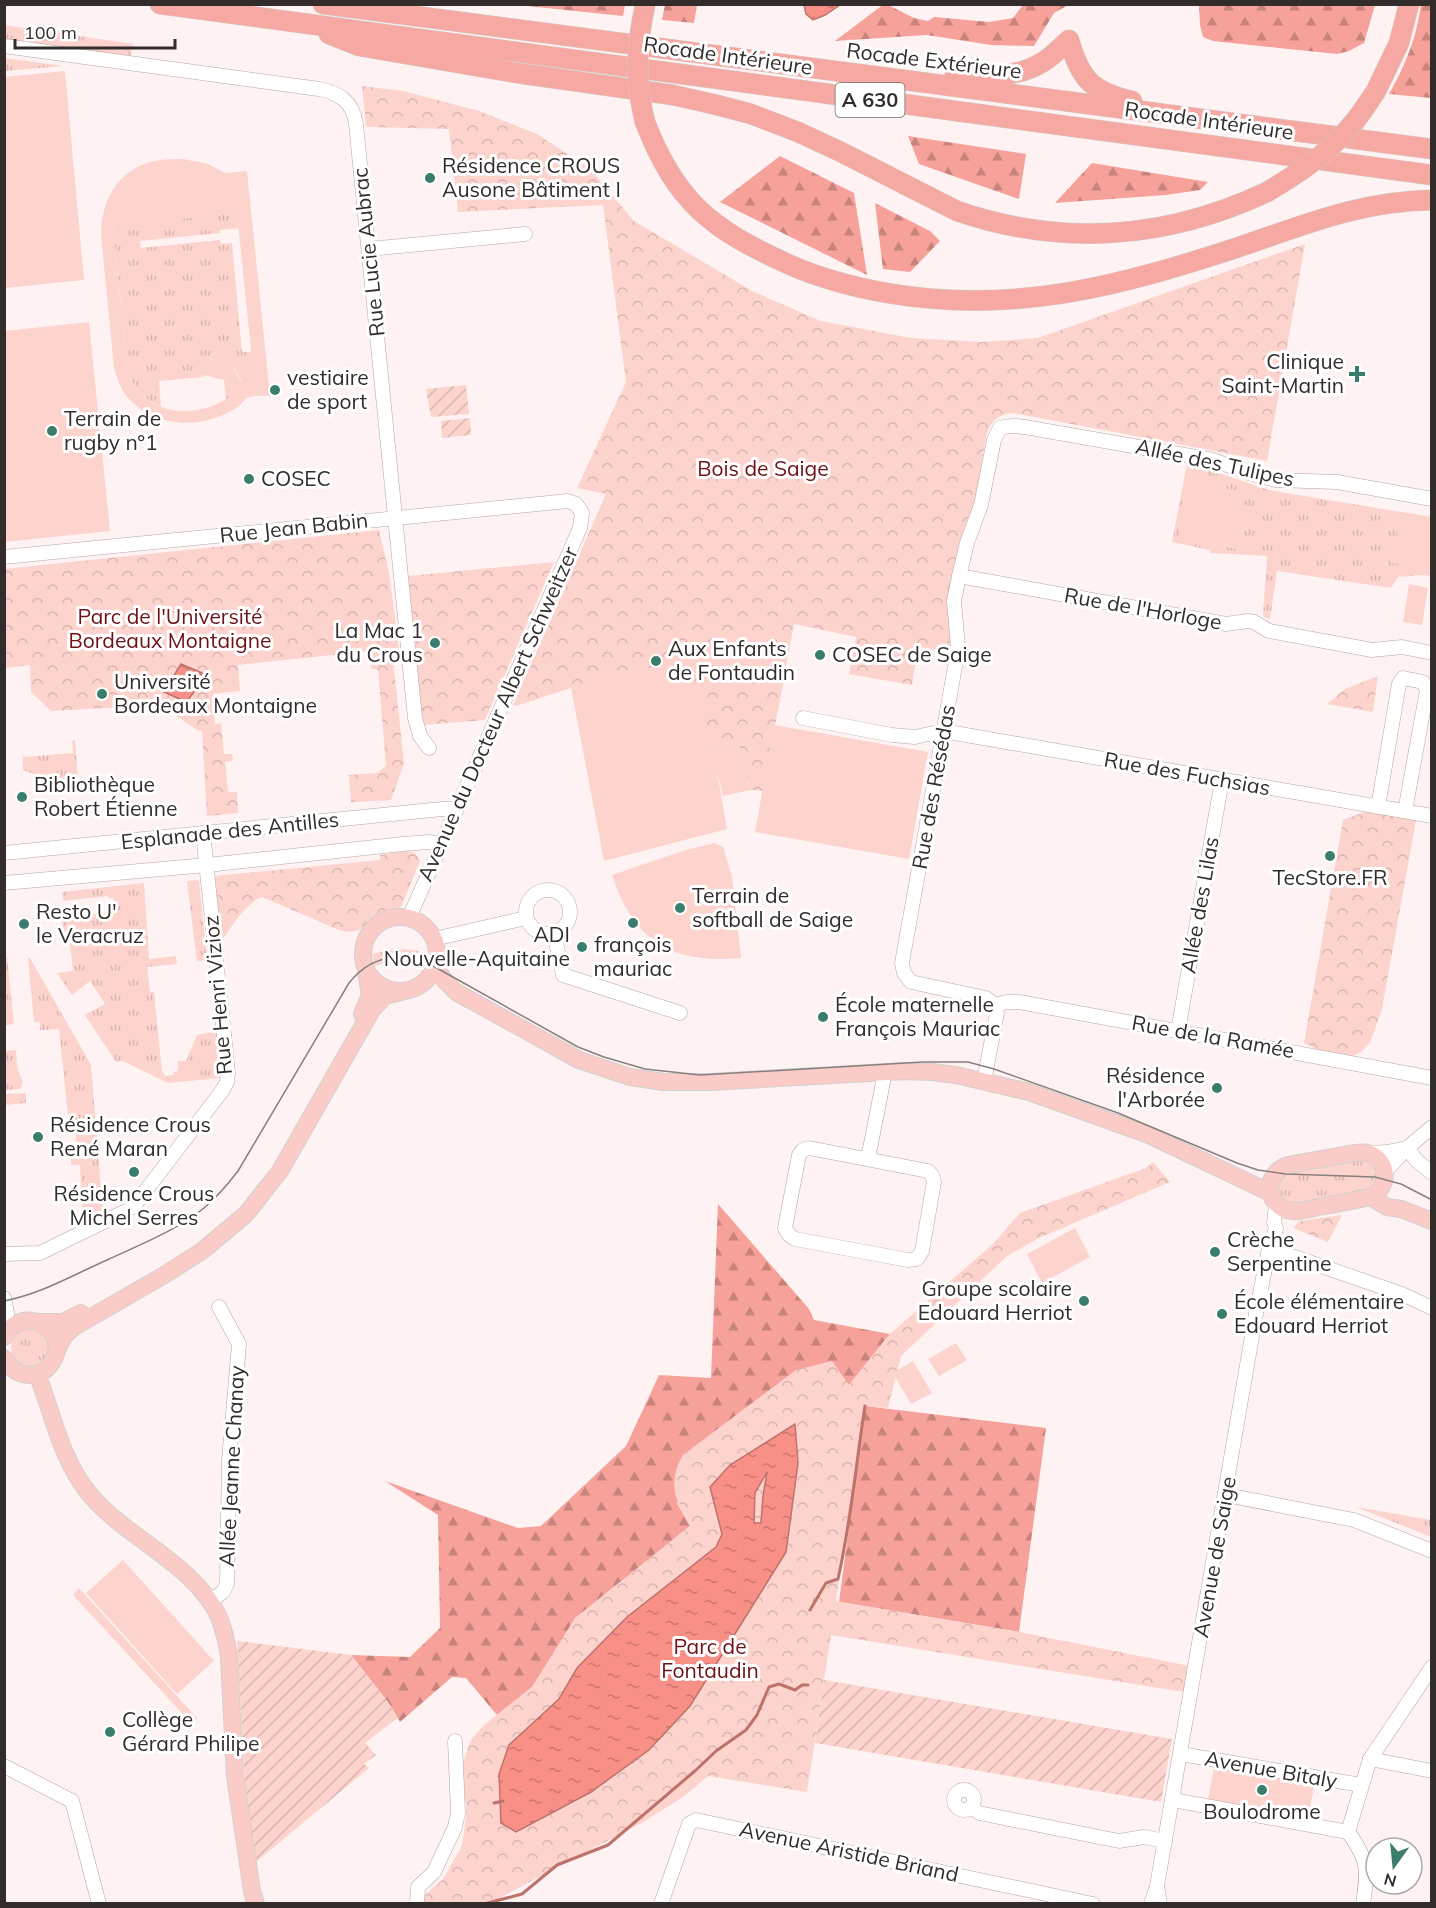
<svg xmlns="http://www.w3.org/2000/svg" width="1436" height="1908" font-family="Mulish,sans-serif">
  <style>
    .grass { fill: url(#grass-tufts) }
    .forest { fill: url(#forest-firs) }
    .park { fill: url(#park-crowns) }
    .garden { fill: url(#garden-furrows) }
    .pitch { fill: #fdd3ce; fill-rule: evenodd }
    .water { fill: url(#water-ripples); stroke: #bd726b; stroke-width: 1.5; fill-rule: evenodd }
    .lines { fill: none; stroke-linecap: round; stroke-linejoin: round }
    .stream { stroke: #bd726b; stroke-width: 3 }
    .minor-casing { stroke: #b6a6a4; stroke-width: 15 }
    .major-casing { stroke: #d2d1d0; stroke-width: 18 }
    .highway-casing { stroke: #d2d1d0; stroke-width: 21 }
    .minor { stroke: #fff; stroke-width: 14 }
    .major { stroke: #facbc7; stroke-width: 16 }
    .highway { stroke: #f6a9a2; stroke-width: 20 }
    .tram { stroke: #88807f; stroke-width: 1.5 }
    .highway-bridge-casing { stroke: #d2d1d0; stroke-width: 21; stroke-linecap: butt }
    .highway-bridge { stroke: #f6a9a2; stroke-width: 20 }
    .poi-dot { fill: #3b7d6d; stroke: #fff; stroke-width: 2 }
    .labels { text-anchor: middle; stroke-width: 6; stroke-linejoin: round; paint-order: stroke }
    .shield { fill: #fff; stroke: #706b6b; stroke-width: 1.5 }
    .shield-label { font-size: 20px; font-weight: bold; fill: #322c2b }
    .street-label { font-size: 21px; fill: #322c2b; stroke: #fff }
    .poi-label { font-size: 21px; fill: #322c2b; stroke: #fff; text-anchor: start }
    .park-label { font-size: 21px; fill: #6e1014; stroke: #fff }
  </style>
  <defs>
    <pattern id="grass-tufts" width="24" height="20" patternUnits="userSpaceOnUse" patternTransform="scale(1.5)"><rect width="24" height="20" fill="#fdd3ce"/><path d="M3 7l-1-3M5 7V3M7 7l1-3M15 17l-1-3M17 17v-4M19 17l1-3" fill="none" stroke="#d9b5b1"/></pattern>
    <pattern id="forest-firs" width="22" height="20" patternUnits="userSpaceOnUse" patternTransform="scale(1.5)"><rect width="22" height="20" fill="#f6a199"/><path d="M5 1l3.5 6h-7zM16 11l3.5 6h-7z" fill="#c8837d"/></pattern>
    <pattern id="park-crowns" width="20" height="18" patternUnits="userSpaceOnUse" patternTransform="scale(1.5)"><rect width="20" height="18" fill="#fdd3ce"/><path d="M2 6a3 3 0 1 1 6 0M12 15a3 3 0 1 1 6 0" fill="none" stroke="#d9b5b1"/></pattern>
    <pattern id="garden-furrows" width="10" height="10" patternUnits="userSpaceOnUse" patternTransform="scale(1.5)"><rect width="10" height="10" fill="#fdd3ce"/><path d="M-1 1l2-2M0 10L10 0M9 11l2-2" fill="none" stroke="#d9b5b1"/></pattern>
    <pattern id="water-ripples" width="26" height="14" patternUnits="userSpaceOnUse" patternTransform="scale(1.5)"><rect width="26" height="14" fill="#f99087"/><path d="M2 4q2-2 4 0t4 0M15 11q2-2 4 0t4 0" fill="none" stroke="#ca766f"/></pattern>
  </defs>
  <rect width="100%" height="100%" fill="#fef3f2"/>
  <g class="grass">
    <path d="M4,25l129,19 -3,14 -125,-17z"/>
    <path d="M5,58l59,8 -59,5z"/>
    <path d="M237,213l2,15 -19,2v3l-80,8 1,7 79,-8 1,4 11,-1 10,109h9l-1,17 -7,13 -23,-36 -6,3 2,4 -6,3 24,38 -8,6 -2,-20 -20,-5 -1,2 -44,4 2,26c-18,-9 -29,-20 -34,-39l-14,-143z"/>
    <path d="M1187,464l32,9 50,17 162,27v59l-10,-1 -23,2 -7,11 -114,-17 -7,48 -7,-2 4,-61 -57,-3v-3l-38,-8z"/>
    <path d="M75,740l3,40 -37,4 -8,-10 -10,-4 -1,-24 1,11 50,-4 -1,-12z"/>
    <path d="M199,880l8,80 -10,1 -10,-80z"/>
    <path d="M144,883l5,76 27,-3 1,8 -30,3 3,25h4l8,80 2,1 1,3 9,-1v-3l4,-1v-10h8l11,-26 20,-4 4,47 -53,5 -45,-22 -7,1 -31,-47 20,-11 -15,-23 -18,14 -15,-22 16,-2 -4,-35h-5l-2,-18 48,-6 -1,-7h5l-1,-7h-5v-2l-45,5 -1,-9z"/>
    <path d="M400,949l13,1 16,4 -3,11c-19,-5 -32,-6 -51,1l-3,-12 17,-4z"/>
    <path d="M5,957h2l7,67 -9,1z"/>
    <path d="M28,958h2l61,107 12,149 -25,12 -2,-9 7,-1 -3,-51h-9v-10l6,-1 -3,-39h-6l-9,-86 -19,1v-8h-6z"/>
    <path d="M16,1050c1,6 0,15 2,20 3,9 7,10 2,19l-15,1v-39z"/>
    <path d="M26,1093v10l-21,2v-11z"/>
    <path d="M1359,1159c12,2 16,6 19,18l-7,12 -71,15 -15,-2c-8,-10 -9,-17 -1,-28z"/>
    <circle cx="30" cy="1347" r="19"/>
    <path d="M1356,1507l75,13v17z"/>
  </g>
  <g class="forest">
    <path d="M884,4l4,1 26,13 14,3 6,-4 55,5 24,-4 10,-13h45l-14,8 -20,33 -43,-1 -64,-10 -92,6z"/>
    <path d="M518,5h107l-2,11z"/>
    <path d="M665,5h32l-3,18 -32,-3z"/>
    <path d="M1199,5v-1l176,1 -11,38 -15,8 -12,3 -124,-13 -10,-4 -3,-12z"/>
    <path d="M1421,5h10v93l-42,-4c17,-30 27,-55 32,-89z"/>
    <path d="M908,136l118,18 -7,45 -100,-35z"/>
    <path d="M780,156l74,37 13,82 -147,-73z"/>
    <path d="M1092,163l116,19 -8,8 -34,5 -111,8z"/>
    <path d="M875,203l55,28 10,10 -30,31 -27,-3z"/>
    <path d="M718,1204l91,105 5,11 76,14 -41,51 -172,118 13,23 -114,92 -44,69 -35,28 -31,-37 -14,-1 -52,45 -12,-20 -37,-47 59,2 30,-29 -2,-113 -53,-34 133,47 23,-2 85,-80 33,-71 52,3z"/>
    <path d="M865,1406l181,22 -27,204 -180,-30z"/>
  </g>
  <g class="park">
    <path d="M362,86l41,5 76,20 58,23 52,34 45,53 120,71 67,29 90,17 70,4 57,-4 267,-94 -38,217 -253,-48c-17,1 -23,8 -28,24l-37,215 -31,-5 -6,38 -63,-11 7,-37 -62,-13 -31,167 -13,-1 -12,-49 -25,6 -142,-59 -55,18 -3,-1 93,-211 -29,-6 49,-106 -23,-177 -145,7 -9,-83 -83,-2z"/>
    <path d="M379,530l10,43 10,75 -10,1h3l12,115 -13,36 -40,2 -2,-27 28,-2 9,-7 -8,-96 -7,-1 -1,-18 -132,14 2,26 -27,3 2,30 6,-1 3,31h8l1,7 -8,1 3,30h9l1,21 -31,3 -5,-86 -3,1 -40,-26 -108,6 -20,-19 -1,-27 -25,3 -1,-99z"/>
    <path d="M554,562l-69,158 -62,5 -15,-149z"/>
    <path d="M1378,676l-5,36 -46,-8 18,-15z"/>
    <path d="M1370,810l46,10 -34,189 -12,34 -9,9 -10,5 -32,-7 -15,-7 39,-223z"/>
    <path d="M406,851c8,1 11,3 14,10l-19,46c-6,4 -12,4 -19,6 -19,8 -17,24 -43,17l-77,-33c-15,4 -31,31 -40,43l-2,-3 -7,-55 1,-6 166,-16v-5z"/>
    <path d="M1153,1162l17,20 -131,56 -32,18 -106,100 -13,52 -23,-2 -29,195 183,31 176,35 -5,26 -359,-58 -24,157 -99,-16 -25,21 -38,24 -155,82h-66l-2,-5 21,-19 19,-33 4,-28v-13l-5,-25 1,-15 9,-25 13,-15 48,-38 43,-69 115,-92c-15,-26 -23,-43 -7,-71l113,-85 36,-9 17,24 41,-51 103,-90 27,-31 126,-45z"/>
    <path d="M1342,1215l-14,27 -35,-14 7,-7z"/>
  </g>
  <g class="garden">
    <path d="M466,385l3,29 -38,3 -5,-28z"/>
    <path d="M470,418l1,17 -29,3 -1,-17z"/>
    <path d="M237,1641l114,14 37,47 9,16 -32,25 11,12 -12,9 5,4 -113,94 -10,-58z"/>
    <path d="M824,1680l348,59 -11,63 -346,-59z"/>
  </g>
  <g class="pitch">
    <path d="M65,71l19,209 -79,8v-211z"/>
    <path d="M183,159l25,5 17,9 22,-2 23,225c-7,0 -18,-1 -23,2 -3,2 -5,5 -7,7 -8,6 -16,10 -25,13 -31,11 -70,3 -90,-24 -5,-7 -8,-17 -11,-26l-13,-133c0,-37 20,-70 59,-75 7,-1 16,-1 23,-1zM237,213l14,137 -1,19 -8,13 -22,-37 -6,4 2,4 -6,3 24,38c-37,28 -93,23 -107,-26l-14,-142z"/>
    <path d="M89,322l21,209 -105,11v-211z"/>
    <path d="M1190,482l56,10 -10,57 -57,-11z"/>
    <path d="M1401,512l30,5v53l-39,-7z"/>
    <path d="M1409,584l19,4 -6,37 -19,-3z"/>
    <path d="M719,639l48,9 -6,31 -47,-9z"/>
    <path d="M688,658l25,89 25,-6 12,49 -27,6 -6,-25 10,58 -123,32 -33,-173z"/>
    <path d="M774,725l154,27 -19,107 -154,-27z"/>
    <path d="M714,843l9,4 9,30 9,81c-69,6 -107,-16 -129,-83l74,-25z"/>
    <path d="M1075,1228l15,29 -48,26 -15,-29z"/>
    <path d="M956,1343l11,17 -28,16 -11,-17z"/>
    <path d="M913,1361l19,32 -21,11 -18,-31z"/>
    <path d="M123,1560l91,101 -37,33 -91,-101z"/>
    <path d="M79,1588l118,130 -5,6 -119,-129z"/>
    <path d="M1215,1763l100,18 -7,38 -100,-19z"/>
  </g>
  <g class="water">
    <path d="M804,5v-1l36,1 -15,10 -12,5 -7,-6z"/>
    <path d="M181,664l21,9 -8,19 -8,10 -22,-10z"/>
    <path d="M795,1424l3,39 -12,89 -96,154 -41,44 -58,42 -75,40 -15,-9 -2,-49 10,-29 50,-46 18,-31 50,-51 89,-70 6,-13 -12,-47 20,-22zM767,1472l-4,24 -2,27h-7l1,-30z"/>
  </g>
  <g class="lines">
    <g class="stream">
      <path d="M810,1610l16,-27 12,-4c13,-57 18,-116 27,-173"/>
      <path d="M494,1803l9,-2"/>
      <path d="M484,1904l38,-10 35,-29 51,-20 88,-75 20,-19 30,-21 11,-15 12,-28 10,-3 16,6 7,-5h6"/>
    </g>
    <g class="minor-casing">
      <g id="minor">
        <path d="M4,46l315,43c21,4 34,13 37,35l59,594 5,18 9,12"/>
        <path d="M369,249l156,-15"/>
        <path d="M4,557l564,-56 8,3 6,9 -2,15 -171,390"/>
        <path d="M959,576l267,48 22,-3 6,1 15,9 103,19 30,-3 30,6"/>
        <path d="M803,718l89,17 23,2 28,-6 489,85"/>
        <path d="M1378,807l21,-123 4,-6 20,4 4,8 -22,121"/>
        <path d="M4,853l438,-44h14"/>
        <path d="M4,883l203,-18 196,-21 26,-2 12,2"/>
        <circle cx="548" cy="912" r="22"/>
        <path d="M554,933l9,42 117,38"/>
        <path d="M434,939l92,-21"/>
        <path d="M995,1005l12,-3h12l413,76"/>
        <path d="M1178,1031l44,-251"/>
        <path d="M984,1081l13,-68 -2,-8 -9,-7 -75,-16 -7,-9 -2,-10 54,-302 2,-14 -4,-46 5,-25 8,-33 14,-38 13,-65 6,-12c12,-4 24,-1 36,1l177,31 36,13 27,7 61,2 95,17"/>
        <path d="M809,1148l119,23 4,4 2,7 -12,69 -5,8 -9,1 -113,-21 -6,-4 -4,-7 14,-73 4,-5z"/>
        <path d="M1407,1148l9,12 16,13"/>
        <path d="M1368,1153l19,-1 20,-4"/>
        <path d="M868,1159l17,-87"/>
        <path d="M1384,1173l23,-25 25,-21"/>
        <path d="M1269,1248l133,46 30,14"/>
        <path d="M4,1254l36,-1 88,-43 9,-8 85,-111 5,-9 1,-9 -25,-240"/>
        <path d="M4,1298l3,15 -2,22"/>
        <path d="M1226,1495l128,25 78,31"/>
        <path d="M210,1601l13,-9 4,-8 2,-124 10,-116 -20,-37"/>
        <path d="M1181,1754l180,31"/>
        <path d="M1370,1759l62,12"/>
        <path d="M4,1766l68,35 27,103"/>
        <circle cx="964" cy="1800" r="10"/>
        <path d="M1173,1800l175,32"/>
        <path d="M971,1807l8,6 140,28 25,-4 21,4"/>
        <path d="M1348,1832l22,-73 62,-92"/>
        <path d="M1348,1832c21,29 20,37 15,72"/>
        <path d="M1157,1886l98,-567 14,-71 7,-19 -2,-7 2,-18"/>
        <path d="M417,1904l1,-17 16,-15 21,-45 3,-14 -3,-72"/>
        <path d="M661,1904l28,-80 7,-4 397,84"/>
        <path d="M1151,1904l6,-18 3,18"/>
      </g>
    </g>
    <g class="major-casing">
      <g id="major">
        <circle cx="400" cy="954" r="37"/>
        <path d="M435,967l10,14 11,11 123,68 51,17 34,5h46l195,-11 27,1 24,3 73,17 120,43 122,58"/>
        <path d="M362,1014l8,-19 -4,-23"/>
        <path d="M1354,1153c4,0 10,-1 14,0 22,7 22,36 2,44 -17,4 -34,7 -51,10 -9,2 -18,5 -27,4 -13,-1 -24,-13 -22,-26 2,-10 9,-17 18,-20z"/>
        <path d="M1370,1197l17,10 14,2 31,12"/>
        <path d="M39,1322h24l18,-9"/>
        <path d="M4,1337c20,-38 71,-2 46,28 -4,6 -12,10 -20,10 -12,0 -20,-7 -26,-17"/>
        <path d="M57,1350l7,-14 10,-9 87,-50 41,-26 44,-37 34,-43 92,-161 13,-14 16,-4"/>
        <path d="M37,1374c16,40 23,82 50,117 36,46 107,72 132,126 5,13 8,26 10,40l6,119 17,115 4,13"/>
      </g>
    </g>
    <g class="highway-casing">
      <g id="highway">
        <path d="M160,4l1272,171"/>
        <path d="M323,4l1109,145"/>
        <path d="M329,34l30,12 158,27 156,22 44,10 34,9 47,18 43,20 116,59c105,36 210,28 310,-19"/>
        <path d="M955,74c30,4 62,4 88,-12 10,-6 18,-15 26,-22 11,39 23,52 63,61"/>
        <path d="M1376,91l23,-48 10,-39"/>
        <path d="M645,122c31,80 66,107 143,142 31,14 65,23 99,29 127,22 233,-7 352,-46 65,-22 122,-46 193,-47"/>
      </g>
    </g>
    <use href="#minor" class="minor"/>
    <use href="#major" class="major"/>
    <use href="#highway" class="highway"/>
    <path class="tram" d="M4,1301c37,-7 69,-26 103,-41 32,-15 69,-29 97,-52 13,-11 24,-24 34,-37l111,-188c24,-30 54,-31 86,-16l143,80 26,10 41,12 55,6 223,-13h45l26,7 124,44 119,50 21,7 28,4 89,3 26,7 31,16"/>
    <g class="highway-bridge-casing">
      <g id="highway-bridge">
        <path d="M645,6c-9,40 -10,76 0,116"/>
        <path d="M1267,192c30,-18 58,-36 81,-63 11,-11 19,-25 28,-38"/>
      </g>
    </g>
    <use href="#highway-bridge" class="highway-bridge"/>
  </g>
  <g class="poi-dot">
    <circle cx="430" cy="178" r="6"/>
    <path d="M1354 365h6v6h6v6h-6v6h-6v-6h-6v-6h6z"/>
    <circle cx="275" cy="390" r="6"/>
    <circle cx="52" cy="431" r="6"/>
    <circle cx="249" cy="479" r="6"/>
    <circle cx="435" cy="643" r="6"/>
    <circle cx="820" cy="655" r="6"/>
    <circle cx="656" cy="661" r="6"/>
    <circle cx="102" cy="694" r="6"/>
    <circle cx="22" cy="797" r="6"/>
    <circle cx="1330" cy="856" r="6"/>
    <circle cx="680" cy="908" r="6"/>
    <circle cx="633" cy="923" r="6"/>
    <circle cx="24" cy="924" r="6"/>
    <circle cx="582" cy="947" r="6"/>
    <circle cx="823" cy="1017" r="6"/>
    <circle cx="1217" cy="1088" r="6"/>
    <circle cx="38" cy="1137" r="6"/>
    <circle cx="134" cy="1172" r="6"/>
    <circle cx="1215" cy="1252" r="6"/>
    <circle cx="1084" cy="1301" r="6"/>
    <circle cx="1222" cy="1314" r="6"/>
    <circle cx="110" cy="1732" r="6"/>
    <circle cx="1262" cy="1790" r="6"/>
  </g>
  <g class="labels">
    <rect class="shield" x="835.5" y="83" width="69" height="34" rx="4.5"/>
    <g class="shield-label">
      <text x="870" y="107">A 630</text>
    </g>
    <g class="street-label">
      <text transform="translate(728 56) rotate(8)" y="7">Rocade Intérieure</text>
      <text transform="translate(934 61) rotate(7)" y="7">Rocade Extérieure</text>
      <text transform="translate(1209 121) rotate(8)" y="7">Rocade Intérieure</text>
      <text transform="translate(369 252) rotate(-96)" y="7">Rue Lucie Aubrac</text>
      <text transform="translate(1215 463) rotate(12)" y="7">Allée des Tulipes</text>
      <text transform="translate(294 528) rotate(-6)" y="7">Rue Jean Babin</text>
      <text transform="translate(1143 609) rotate(10)" y="7">Rue de l'Horloge</text>
      <text transform="translate(498 714) rotate(-66)" y="7">Avenue du Docteur Albert Schweitzer</text>
      <text transform="translate(1187 774) rotate(10)" y="7">Rue des Fuchsias</text>
      <text transform="translate(934 787) rotate(-80)" y="7">Rue des Résédas</text>
      <text transform="translate(230 831) rotate(-6)" y="7">Esplanade des Antilles</text>
      <text transform="translate(1200 905) rotate(-80)" y="7">Allée des Lilas</text>
      <text transform="translate(218 995) rotate(-95)" y="7">Rue Henri Vizioz</text>
      <text transform="translate(1213 1037) rotate(10)" y="7">Rue de la Ramée</text>
      <text transform="translate(232 1466) rotate(-87)" y="7">Allée Jeanne Chanay</text>
      <text transform="translate(1215 1557) rotate(-80)" y="7">Avenue de Saige</text>
      <text transform="translate(1271 1770) rotate(10)" y="7">Avenue Bitaly</text>
      <text transform="translate(849 1852) rotate(12)" y="7">Avenue Aristide Briand</text>
    </g>
    <g class="poi-label">
      <text x="442" y="173">Résidence CROUS<tspan x="442" dy="24">Ausone Bâtiment I</tspan></text>
      <text x="1344" y="369" text-anchor="end">Clinique<tspan x="1344" dy="24">Saint-Martin</tspan></text>
      <text x="287" y="385">vestiaire<tspan x="287" dy="24">de sport</tspan></text>
      <text x="64" y="426">Terrain de<tspan x="64" dy="24">rugby n°1</tspan></text>
      <text x="261" y="486">COSEC</text>
      <text x="423" y="638" text-anchor="end">La Mac 1<tspan x="423" dy="24">du Crous</tspan></text>
      <text x="668" y="656">Aux Enfants<tspan x="668" dy="24">de Fontaudin</tspan></text>
      <text x="832" y="662">COSEC de Saige</text>
      <text x="114" y="689">Université<tspan x="114" dy="24">Bordeaux Montaigne</tspan></text>
      <text x="34" y="792">Bibliothèque<tspan x="34" dy="24">Robert Étienne</tspan></text>
      <text x="1330" y="885" text-anchor="middle">TecStore.FR</text>
      <text x="692" y="903">Terrain de<tspan x="692" dy="24">softball de Saige</tspan></text>
      <text x="36" y="919">Resto U'<tspan x="36" dy="24">le Veracruz</tspan></text>
      <text x="570" y="942" text-anchor="end">ADI<tspan x="570" dy="24">Nouvelle-Aquitaine</tspan></text>
      <text x="633" y="952" text-anchor="middle">françois<tspan x="633" dy="24">mauriac</tspan></text>
      <text x="835" y="1012">École maternelle<tspan x="835" dy="24">François Mauriac</tspan></text>
      <text x="1205" y="1083" text-anchor="end">Résidence<tspan x="1205" dy="24">l'Arborée</tspan></text>
      <text x="50" y="1132">Résidence Crous<tspan x="50" dy="24">René Maran</tspan></text>
      <text x="134" y="1201" text-anchor="middle">Résidence Crous<tspan x="134" dy="24">Michel Serres</tspan></text>
      <text x="1227" y="1247">Crèche<tspan x="1227" dy="24">Serpentine</tspan></text>
      <text x="1072" y="1296" text-anchor="end">Groupe scolaire<tspan x="1072" dy="24">Edouard Herriot</tspan></text>
      <text x="1234" y="1309">École élémentaire<tspan x="1234" dy="24">Edouard Herriot</tspan></text>
      <text x="122" y="1727">Collège<tspan x="122" dy="24">Gérard Philipe</tspan></text>
      <text x="1262" y="1819" text-anchor="middle">Boulodrome</text>
    </g>
    <g class="park-label">
      <text x="763" y="476">Bois de Saige</text>
      <text x="170" y="624">Parc de l'Université<tspan x="170" dy="24">Bordeaux Montaigne</tspan></text>
      <text x="710" y="1654">Parc de<tspan x="710" dy="24">Fontaudin</tspan></text>
    </g>
  </g>
  <rect width="1436" height="1908" fill="none" stroke="#322c2b" stroke-width="12"/>
  <g transform="translate(1394 1866) rotate(195)"><circle r="28" fill="#ffffff" stroke="#adabaa" stroke-width="1.5"/>
  <path d="M0-4.5L10 22L0 15L-10 22Z" fill="#3b7d6d"/>
  <text y="-9" font-size="16" font-weight="bold" text-anchor="middle" fill="#322c2b">N</text>
  </g>
  <path d="M15 39v9h160v-9" fill="none" stroke="#322c2b" stroke-width="3"/>
  <text x="24" y="39" font-size="18" fill="#322c2b" stroke="#ffffff" stroke-width="4.5" paint-order="stroke">100 m</text>
</svg>
